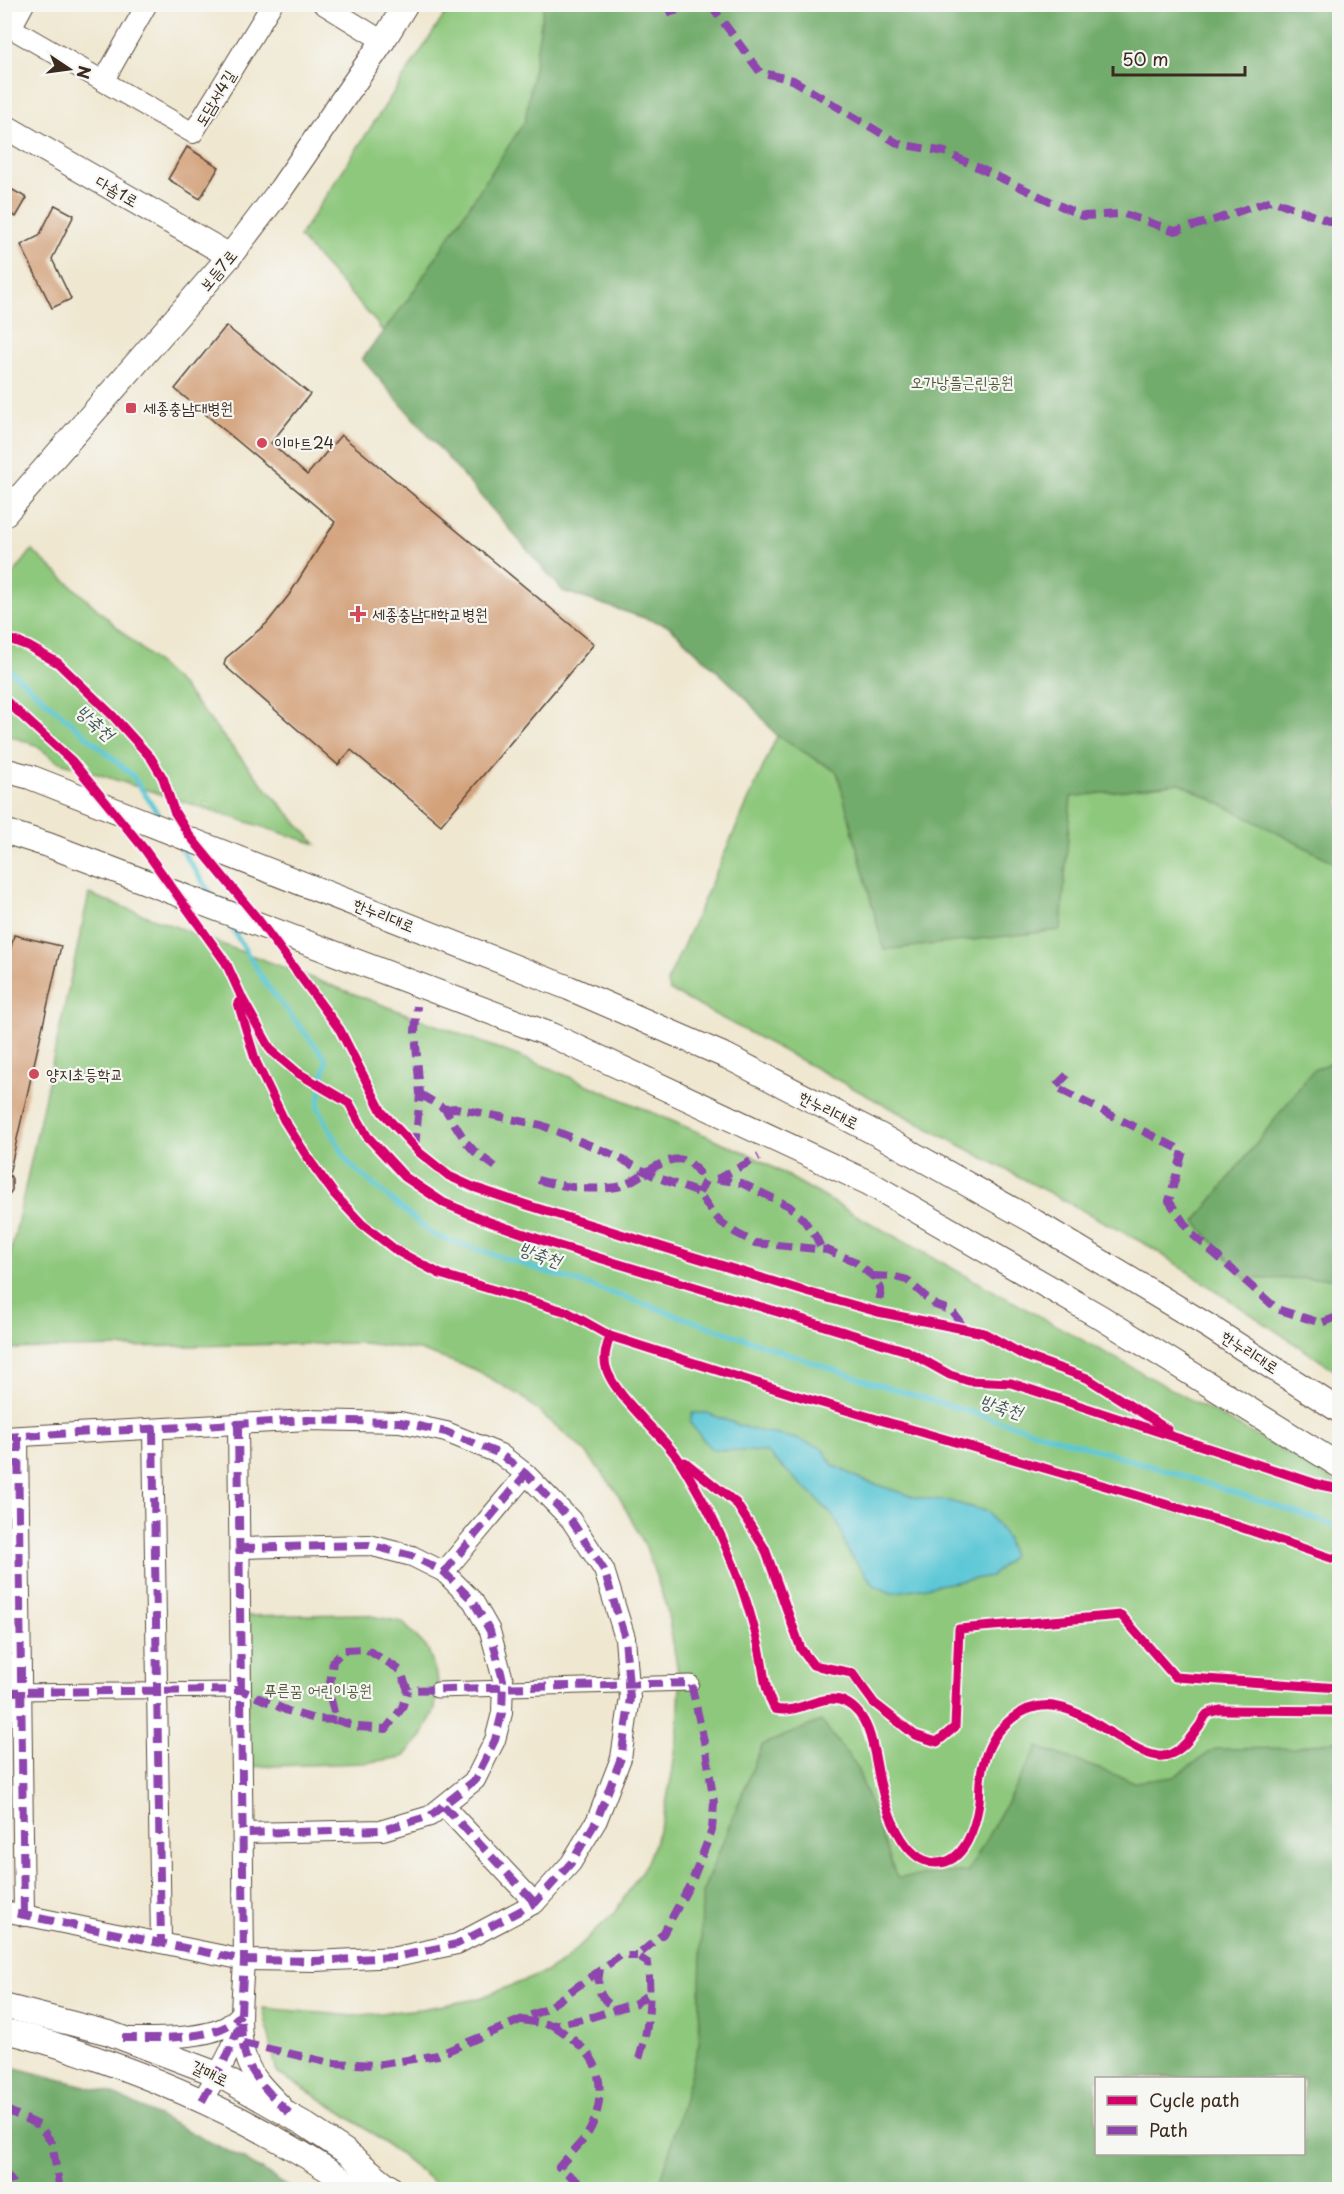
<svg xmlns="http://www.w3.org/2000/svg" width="1344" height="2194" font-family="'Playpen Sans','Poor Story',sans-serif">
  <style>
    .green { fill: #8ec87d; stroke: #64794e; stroke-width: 1.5; fill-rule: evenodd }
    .forest { fill: #72ac6c; stroke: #566b45; stroke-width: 1.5; fill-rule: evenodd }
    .water { fill: #5cc7d6; stroke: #4c787a; stroke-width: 1.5 }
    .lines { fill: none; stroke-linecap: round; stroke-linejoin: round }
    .stream { stroke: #5cc7d6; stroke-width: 5 }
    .building { fill: #d3a17a }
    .pedestrian-casing { stroke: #564639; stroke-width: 17 }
    .minor-casing { stroke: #564639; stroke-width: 22 }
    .tertiary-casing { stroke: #564639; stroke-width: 26 }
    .pedestrian { stroke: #fff; stroke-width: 15 }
    .minor { stroke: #fff; stroke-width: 20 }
    .tertiary { stroke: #fff; stroke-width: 24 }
    .quiet { stroke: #8e44ad; stroke-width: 8; stroke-dasharray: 15 8; stroke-linecap: butt }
    .cycleway-casing { stroke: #f6f6f2; stroke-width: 13 }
    .cycleway { stroke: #d6006c; stroke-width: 9 }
    .poi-dot { fill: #d1495b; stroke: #f6f6f2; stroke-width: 2 }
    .labels { text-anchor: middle; stroke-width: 4.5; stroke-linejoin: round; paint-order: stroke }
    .street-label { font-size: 16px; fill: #3b2a1e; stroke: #f6f6f2 }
    .park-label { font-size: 16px; fill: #54593a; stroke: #f6f6f2 }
    .poi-label { font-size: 16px; fill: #3b2a1e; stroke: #f6f6f2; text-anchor: start }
    .water-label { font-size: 18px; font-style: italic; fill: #455955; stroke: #f6f6f2 }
  </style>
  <rect width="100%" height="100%" fill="#f6f6f2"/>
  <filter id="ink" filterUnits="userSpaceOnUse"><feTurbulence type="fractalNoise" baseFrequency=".0167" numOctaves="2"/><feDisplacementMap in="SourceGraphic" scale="12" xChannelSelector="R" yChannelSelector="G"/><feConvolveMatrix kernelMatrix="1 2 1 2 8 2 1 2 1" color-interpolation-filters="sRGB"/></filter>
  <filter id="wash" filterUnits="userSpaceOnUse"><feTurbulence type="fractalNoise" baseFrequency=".008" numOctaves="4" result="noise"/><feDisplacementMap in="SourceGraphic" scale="24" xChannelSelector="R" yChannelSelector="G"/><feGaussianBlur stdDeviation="1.35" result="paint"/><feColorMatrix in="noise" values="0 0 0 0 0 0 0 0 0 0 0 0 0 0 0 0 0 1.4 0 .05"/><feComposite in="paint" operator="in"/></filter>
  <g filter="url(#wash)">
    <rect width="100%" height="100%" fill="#efe7d0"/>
    <g class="green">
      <path d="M451,5h888v1368l-190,-127 -480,-256 -2,-8 110,-246 -32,-39 -76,-71 -106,-35 -187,-269 -77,-85z"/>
      <path d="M32,550l149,135 84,102 51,57 -259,-83 -22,-16 -30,-11v-149z"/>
      <path d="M89,894l453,171 209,90 103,59 464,256 22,15 -1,704h-897c-51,-44 -106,-83 -165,-116l-14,-65 90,8 68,-7 56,-10 67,-26 19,-11 53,-51 31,-49 16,-43 9,-45 6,-43 2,-48 -13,-74 -21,-62 -30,-56 -31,-40 -64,-55 -47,-27 -55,-19 -55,-7 -359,6v-69zM1096,2078h208v76h-208z"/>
      <path d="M361,1614l41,8 26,27 10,32 -3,28 -13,27 -19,21 -39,6 -122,4 -1,-151z"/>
    </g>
    <g class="forest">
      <path d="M544,5h795v860l-159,-82 -109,14 -10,133 -177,20 -47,-178 -60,-36 -32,-39 -76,-71 -106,-35 -201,-232 47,-61 116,-177z"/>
      <path d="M1339,1059v219l-93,1 -51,-57 118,-152z"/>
      <path d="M821,1721l35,44 41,113 71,-7 70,-124 97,35 38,-5 42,-28 79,-1 45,-8v449h-680l40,-146 3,-150 60,-148zM1096,2078h208v76h-208z"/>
      <path d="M4,2065l108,28 132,66 47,30h-286z"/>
    </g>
    <path class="water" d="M692,1413h15l43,16 47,10 25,9 11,17 29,15 52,17 35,4 39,11 18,25 6,19 -21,20 -100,17 -17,-8 -26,-33 -11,-31 -21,-23 -50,-46 -55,-3 -21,-26z"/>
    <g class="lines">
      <g class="stream">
        <path d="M4,665l128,110 29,43"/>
        <path d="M178,844l36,55"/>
        <path d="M228,922l40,65 58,72 -8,48 30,56 85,72 188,61 249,86 304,91 166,54"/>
      </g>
    </g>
    <g id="blocks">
      <g class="building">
        <path d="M187,147l32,20 -19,32 -32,-20z"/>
        <path d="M4,185l23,13 -11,19 -12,-7z"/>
        <path d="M55,205l19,10 -22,44 19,40 -19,9 -31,-63 18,-9z"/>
        <path d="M226,326l84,68 -39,49 36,32 34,-40 253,209 -153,181 -90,-75 -13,15 -114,-100 2,-7 41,-35 22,-28 46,-73 -160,-133z"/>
        <path d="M14,935l47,11 -52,228 3,5v11l-8,12v-227z"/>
      </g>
    </g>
  </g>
  <g filter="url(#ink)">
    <use href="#blocks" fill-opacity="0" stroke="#564639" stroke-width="1.5"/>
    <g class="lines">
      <g class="pedestrian-casing">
        <g id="pedestrian">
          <path d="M437,1690l254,-7"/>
          <path d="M4,1692l237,-2"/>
        </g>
      </g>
      <g class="minor-casing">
        <g id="minor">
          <path d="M323,4l60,37"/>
          <path d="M4,24l189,109 79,-129"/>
          <path d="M11,28l13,-24"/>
          <path d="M104,80l43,-76"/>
          <path d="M238,1424l6,536c-1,29 -8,75 4,103 7,17 23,31 35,44"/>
          <path d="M153,1429l8,514"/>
          <path d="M4,1437l304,-17 92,2 46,10 54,22 26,20 45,46 33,50 21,68 5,60 -9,60 -24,62 -26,43 -36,40 -78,41 -61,13 -81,4 -71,-1 -240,-49"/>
          <path d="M18,1437l6,479"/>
          <path d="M240,1548l129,-3 43,11 32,16 29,29 17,30 13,49 -1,33 -7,27 -20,40 -45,36 -47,14 -140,3"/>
          <path d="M444,1572l82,-98"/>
          <path d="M444,1806l91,97"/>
          <path d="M130,2038c27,0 73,1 97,-12 5,-3 10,-8 14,-12"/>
          <path d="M202,2101c14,-25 32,-51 38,-79"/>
        </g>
      </g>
      <g class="tertiary-casing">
        <g id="tertiary">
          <path d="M4,126l226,130"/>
          <path d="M4,515l226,-259 51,-67 102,-148 23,-37"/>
          <path d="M4,770l26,7 539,211 159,69 153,79 154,86 173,104 132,85"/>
          <path d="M4,831l44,14 503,190 318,148 233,135 238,148"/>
          <path d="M4,2006l105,27 108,41 86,49 42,28 48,39"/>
          <path d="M4,2031c31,6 59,16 88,26 93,32 185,76 266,133"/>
        </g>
      </g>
      <use href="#pedestrian" class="pedestrian"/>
      <use href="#minor" class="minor"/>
      <use href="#tertiary" class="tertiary"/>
      <g class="quiet">
        <path d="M669,4l2,8 34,-8"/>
        <path d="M710,4l50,68 33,8 106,64 46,8 137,64 42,-2 51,17 39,-11 58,-20 62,23 6,5"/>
        <path d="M1067,1075l-12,12 128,64 -14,50 22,32 86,76 44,14 19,-7"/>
        <path d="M420,1094l25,15 21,33 9,10 22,16"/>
        <path d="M445,1109l11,-1 85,17 68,28 45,23 45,17 12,18 10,11 15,11 19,10 72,7 27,11 22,18 5,10 -3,23"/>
        <path d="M415,1148l5,-54 -5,-62 2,-26"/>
        <path d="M716,1179l25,4 48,23 14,13 13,18 6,13"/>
        <path d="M717,1179l42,-22"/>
        <path d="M538,1180c27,7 52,11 79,7 21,-4 51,-39 73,-24 6,5 10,12 15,18l-6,12"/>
        <path d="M873,1276l22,1 12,3 28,25 17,6 13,18"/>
        <path d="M238,1424l6,536c-1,29 -8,76 4,103 10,21 29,38 45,54"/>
        <path d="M153,1429l8,514"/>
        <path d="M4,1437l304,-17 92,2 46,10 54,22 26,20 45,46 33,50 21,68 5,60 -9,60 -24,62 -26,43 -36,40 -78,41 -61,13 -81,4 -71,-1 -240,-49"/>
        <path d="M18,1437l6,479"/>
        <path d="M240,1548l129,-3 43,11 32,16 29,29 17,30 13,49 -1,33 -7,27 -20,40 -45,36 -47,14 -140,3"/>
        <path d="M444,1572l82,-98"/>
        <path d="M4,1692l237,-2 47,21 27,8 21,1 -7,-28 4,-31 11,-11 22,-1 34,21 8,20 283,-7 15,67 8,53 -2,27 -20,51 -29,53 -26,22 11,7c3,38 2,60 -9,96"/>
        <path d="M336,1720l22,7 28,2 16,-21 6,-18"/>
        <path d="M444,1806l91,97"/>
        <path d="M600,1969c-4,20 -1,29 16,40"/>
        <path d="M522,2020l31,5 39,-8 44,-14 14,-10"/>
        <path d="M553,2025c14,10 33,22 41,38 10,22 6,52 -7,72 -8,11 -19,21 -28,32l29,23"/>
        <path d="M122,2038c29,0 79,2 105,-12 5,-3 10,-8 14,-12"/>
        <path d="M243,2043l88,20 45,2 62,-10 108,-46 74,-53h17"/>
        <path d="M202,2101l26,-47 11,-28"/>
        <path d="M4,2109l35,16 13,18 8,47"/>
        <path d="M4,2171l14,19"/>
      </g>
      <g class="cycleway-casing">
        <g id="cycleway">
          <path d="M4,637l24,9 30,17 55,53 38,42 12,20 11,33 15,24 68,83 83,112 42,82 38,41 29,23 24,11 54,18 280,87 71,20 106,21 41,23 62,22 80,51"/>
          <path d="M4,699l68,62 73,89 81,113 17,37 28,50 27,23 51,30 18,33 38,41 39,26 43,18 66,23 354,107 43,24 19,6 42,2 309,102 20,4"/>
          <path d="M238,1003l18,59 28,58 26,41 25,34 27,29 35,27 43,23 127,38 43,24 188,60 328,96 111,34 103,35"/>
          <path d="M610,1336c-3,10 -7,20 -4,31 5,24 51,64 67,85 8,9 14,21 20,31 30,50 51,103 65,160 6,22 5,47 17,66 26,6 46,-18 70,-7 28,14 29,54 35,80 6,27 23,80 56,81 29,1 40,-38 43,-61 1,-9 0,-19 2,-28 3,-16 8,-32 20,-45 43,-47 82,-13 124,13 9,5 21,13 33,14 19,2 32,-17 42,-31 2,-3 4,-8 7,-11 3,-2 9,-3 13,-4l120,1"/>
          <path d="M685,1462l51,41 29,46 36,100 12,16 39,8 22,30 41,32 22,7 18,-15 4,-98 162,-14 54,62 165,11"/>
        </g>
      </g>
      <use href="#cycleway" class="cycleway"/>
    </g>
  </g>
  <g class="poi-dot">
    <rect x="125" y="402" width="12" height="12" rx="3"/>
    <circle cx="262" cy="443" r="6"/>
    <path d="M355 605h6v6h6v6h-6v6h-6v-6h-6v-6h6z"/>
    <circle cx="34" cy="1074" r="6"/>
  </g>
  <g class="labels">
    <g class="street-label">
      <text transform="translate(215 98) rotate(-59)" y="6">도담서4길</text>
      <text transform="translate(117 191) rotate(30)" y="6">다솜1로</text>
      <text transform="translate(218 270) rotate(-50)" y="6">보듬7로</text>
      <text transform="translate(384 915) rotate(22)" y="6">한누리대로</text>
      <text transform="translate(829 1110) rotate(27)" y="6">한누리대로</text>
      <text transform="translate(1250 1352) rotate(33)" y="6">한누리대로</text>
      <text transform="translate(210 2073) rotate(26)" y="6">갈매로</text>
    </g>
    <g class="park-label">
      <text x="962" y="388">오가낭뜰근린공원</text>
      <text x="318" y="1696">푸른꿈 어린이공원</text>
    </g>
    <g class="poi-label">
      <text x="143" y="414">세종충남대병원</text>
      <text x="274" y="449">이마트24</text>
      <text x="372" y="620">세종충남대학교병원</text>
      <text x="46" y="1080">양지초등학교</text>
    </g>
    <g class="water-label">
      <text transform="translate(95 723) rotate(41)" y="6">방축천</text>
      <text transform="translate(540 1255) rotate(19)" y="6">방축천</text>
      <text transform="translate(1001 1407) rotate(17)" y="6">방축천</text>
    </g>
  </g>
  <rect width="1344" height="2194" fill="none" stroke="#f6f6f2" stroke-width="24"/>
  <rect x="1095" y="2077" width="210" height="78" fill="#f6f6f2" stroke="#aba49d" stroke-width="1.5"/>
  <rect x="1107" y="2096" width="30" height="9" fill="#d6006c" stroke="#aba49d" stroke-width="1.5"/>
  <text x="1149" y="2107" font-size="18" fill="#3b2a1e">Cycle path</text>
  <rect x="1107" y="2126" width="30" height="9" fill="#8e44ad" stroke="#aba49d" stroke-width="1.5"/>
  <text x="1149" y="2137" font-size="18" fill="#3b2a1e">Path</text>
  <g transform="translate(69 69) rotate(103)" stroke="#f6f6f2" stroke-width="4.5" paint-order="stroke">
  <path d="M0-4.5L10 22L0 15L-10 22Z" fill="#3b2a1e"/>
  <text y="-9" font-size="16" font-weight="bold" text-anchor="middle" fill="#3b2a1e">N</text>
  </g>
  <path d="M1113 66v9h132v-9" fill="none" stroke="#3b2a1e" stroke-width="3"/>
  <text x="1122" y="66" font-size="18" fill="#3b2a1e" stroke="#f6f6f2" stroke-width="4.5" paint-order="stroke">50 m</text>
</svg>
